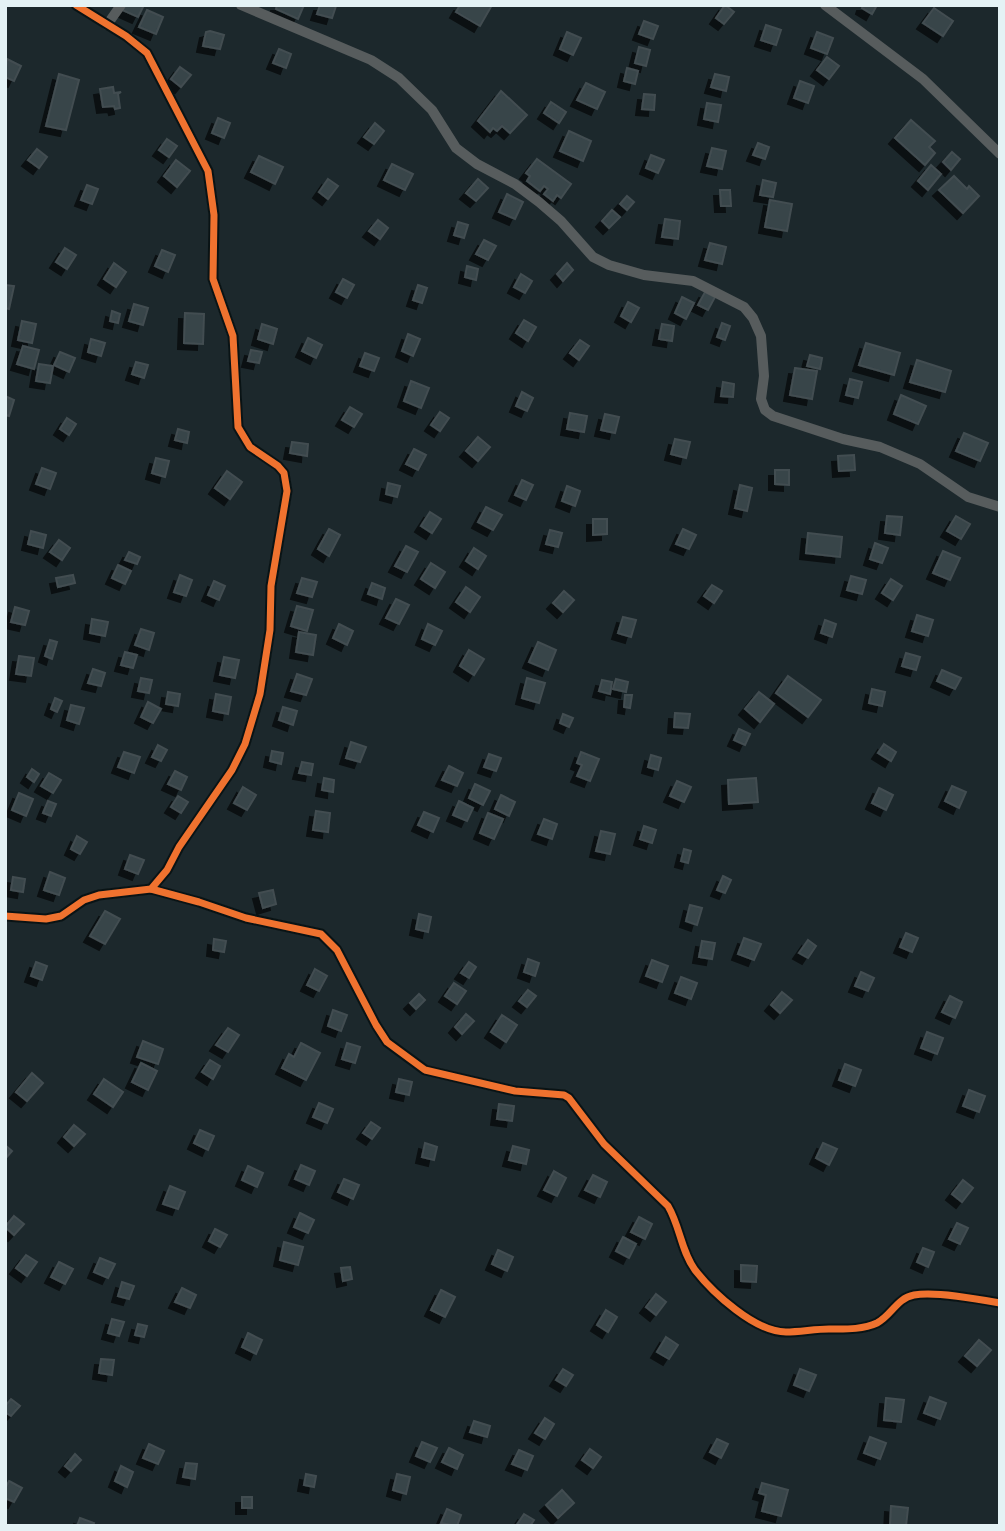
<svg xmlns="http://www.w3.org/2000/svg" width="1005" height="1531" font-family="'Titillium Web',sans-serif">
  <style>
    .building { fill: #37444a; stroke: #434d51; stroke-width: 2; filter: url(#shadow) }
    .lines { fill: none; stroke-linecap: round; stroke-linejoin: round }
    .street { stroke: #575c5d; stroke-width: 10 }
    .cycleway-casing { stroke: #091315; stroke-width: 11 }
    .cycleway { stroke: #ef722f; stroke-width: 7 }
  </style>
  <defs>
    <filter id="shadow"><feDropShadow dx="-6" dy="6" stdDeviation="0" flood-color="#0009"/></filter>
  </defs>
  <rect width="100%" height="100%" fill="#1c282c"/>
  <g class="building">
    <path d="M121,5h23l-6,12 -18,-8z"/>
    <path d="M277,5h27l-6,14 -22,-10z"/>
    <path d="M320,5l16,1 -4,12 -15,-4z"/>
    <path d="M460,5h32l-12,21 -24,-14z"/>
    <path d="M725,5l9,7 -10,12 -8,-6z"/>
    <path d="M863,5h14l-5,9 -10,-6z"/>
    <path d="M934,8l19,13 -10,15 -20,-13z"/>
    <path d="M147,10l16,7 -7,17 -17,-7z"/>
    <path d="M644,21l14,5 -5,13 -14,-5z"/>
    <path d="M766,25l15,5 -5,15 -15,-5z"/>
    <path d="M210,31l14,4 -4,14 -17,-3 3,-14z"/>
    <path d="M567,32l14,6 -8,17 -13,-6z"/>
    <path d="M817,32l16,6 -6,16 -16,-6z"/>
    <path d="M639,47l11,3 -4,16 -11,-3z"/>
    <path d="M279,49l12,5 -5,14 -13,-5z"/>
    <path d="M827,57l12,9 -10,13 -12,-9z"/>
    <path d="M7,59l14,7 -7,15 -9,-4z"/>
    <path d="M180,67l11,8 -10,12 -10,-8z"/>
    <path d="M627,68l11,3 -3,13 -11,-3z"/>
    <path d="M59,74l20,6 -13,50 -20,-4z"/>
    <path d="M715,74l14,3 -3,14 -15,-4z"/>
    <path d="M800,81l14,5 -6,17 -14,-5z"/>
    <path d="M586,83l19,9 -8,17 -20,-9z"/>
    <path d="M113,87l1,6 7,-1 -3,2 2,14 -5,1 -1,-3 -11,1 -3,-18z"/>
    <path d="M501,91l26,24 -17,18 -8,-7 -5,5 -4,-3 -3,4 -12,-11z"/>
    <path d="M644,94l11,1 -1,15 -12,-1z"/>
    <path d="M551,102l15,10 -7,11 -15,-10z"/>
    <path d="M707,103l14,2 -3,17 -14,-3z"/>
    <path d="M218,118l12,5 -6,15 -12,-5z"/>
    <path d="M911,120l24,21 -6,6 6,6 -10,12 -30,-27z"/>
    <path d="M375,123l9,8 -10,13 -10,-7z"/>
    <path d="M569,131l22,10 -8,20 -23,-10z"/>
    <path d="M167,139l10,7 -8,11 -10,-7z"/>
    <path d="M758,143l11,4 -4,12 -12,-4z"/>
    <path d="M712,148l14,3 -4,18 -15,-3z"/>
    <path d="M37,149l10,8 -8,11 -11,-8z"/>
    <path d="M952,152l8,7 -9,11 -8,-8z"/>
    <path d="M651,155l13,5 -6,13 -12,-5z"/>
    <path d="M259,156l24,11 -8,17 -24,-12z"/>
    <path d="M537,159l34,25 -10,14 -4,-3 -4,6 -9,-7 4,-5 -4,-3 -4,5 -13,-10 3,-5 -4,-3z"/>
    <path d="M176,160l14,11 -13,16 -13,-11z"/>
    <path d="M392,164l21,10 -8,16 -21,-10z"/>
    <path d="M931,165l10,9 -13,16 -10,-9z"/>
    <path d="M954,176l13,13 2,-3 10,10 -16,17 -24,-23z"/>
    <path d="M328,179l10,7 -10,13 -9,-7z"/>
    <path d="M478,179l10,9 -12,13 -10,-8z"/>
    <path d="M763,180l13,3 -3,14 -13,-2z"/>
    <path d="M87,185l11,4 -6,15 -11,-4z"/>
    <path d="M720,190h10l1,16h-10z"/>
    <path d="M507,194l16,8 -8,17 -16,-7z"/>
    <path d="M627,196l7,6 -7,8 -7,-6z"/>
    <path d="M770,200l22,4 -5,27 -22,-4z"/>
    <path d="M612,210l8,7 -11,11 -7,-7z"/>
    <path d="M665,219l15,2 -2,18 -16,-2z"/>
    <path d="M378,220l10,8 -8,11 -11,-8z"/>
    <path d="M458,222l10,3 -4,13 -10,-3z"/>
    <path d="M484,240l12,6 -8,14 -12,-6z"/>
    <path d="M710,243l16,4 -4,17 -17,-4z"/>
    <path d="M65,248l11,7 -9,14 -11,-7z"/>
    <path d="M162,250l13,5 -7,17 -13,-6z"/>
    <path d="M114,263l12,9 -10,15 -12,-8z"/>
    <path d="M567,263l6,7 -10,11 -6,-7z"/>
    <path d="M467,266l11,3 -2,11 -11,-3z"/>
    <path d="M521,274l11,7 -7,12 -11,-6z"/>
    <path d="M343,279l11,6 -7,13 -11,-6z"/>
    <path d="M5,285l9,1 -5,23 -4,-1z"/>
    <path d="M418,285l9,3 -5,15 -9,-3z"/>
    <path d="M705,292l10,5 -7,13 -10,-5z"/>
    <path d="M682,297l12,6 -8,16 -11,-6z"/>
    <path d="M628,302l11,6 -8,14 -10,-6z"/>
    <path d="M134,304l14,4 -5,17 -14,-4z"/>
    <path d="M112,311l8,3 -2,9 -8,-2z"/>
    <path d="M185,313l19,1 -1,30 -19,-1z"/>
    <path d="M524,320l12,7 -8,14 -12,-8z"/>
    <path d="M22,321l14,3 -4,19 -14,-3z"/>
    <path d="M722,323l8,3 -5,14 -8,-3z"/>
    <path d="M262,324l15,5 -4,15 -15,-5z"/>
    <path d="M662,324l12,2 -2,15 -13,-2z"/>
    <path d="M408,334l12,5 -7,17 -11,-5z"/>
    <path d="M308,338l14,7 -6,13 -14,-7z"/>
    <path d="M91,339l14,4 -4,13 -13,-4z"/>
    <path d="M580,340l9,6 -10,14 -9,-7z"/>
    <path d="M866,343l34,10 -6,22 -35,-10z"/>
    <path d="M23,346l16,4 -5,19 -17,-5z"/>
    <path d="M251,350l11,2 -3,11 -11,-2z"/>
    <path d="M60,352l15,6 -6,14 -15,-7z"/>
    <path d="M365,353l14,5 -5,13 -14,-5z"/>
    <path d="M810,355l12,3 -2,11 -13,-3z"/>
    <path d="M917,360l34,11 -6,21 -35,-10z"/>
    <path d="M136,362l12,3 -4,13 -12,-4z"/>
    <path d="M39,364l14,2 -3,17 -14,-2z"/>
    <path d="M795,368l22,3 -5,28 -22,-4z"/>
    <path d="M850,379l12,3 -4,16 -12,-3z"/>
    <path d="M411,381l18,7 -8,20 -17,-7z"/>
    <path d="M723,382l11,2 -1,13 -12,-1z"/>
    <path d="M522,392l11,6 -6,13 -11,-5z"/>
    <path d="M901,395l25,11 -8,18 -24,-10z"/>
    <path d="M5,396l9,4 -5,16 -4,-1z"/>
    <path d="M350,407l12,7 -8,13 -12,-7z"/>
    <path d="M440,412l9,6 -9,13 -9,-6z"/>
    <path d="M570,413l17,3 -3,16 -17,-3z"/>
    <path d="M605,414l14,3 -4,16 -14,-3z"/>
    <path d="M67,418l9,6 -7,11 -9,-6z"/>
    <path d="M178,429l11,3 -2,11 -12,-3z"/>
    <path d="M964,433l24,10 -8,18 -24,-10z"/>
    <path d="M478,437l12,10 -12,14 -12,-10z"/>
    <path d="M675,439l15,3 -4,16 -15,-4z"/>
    <path d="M292,442l16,2 -1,12 -17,-3z"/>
    <path d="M414,449l12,6 -8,15 -12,-6z"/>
    <path d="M854,455l1,15 -16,1 -1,-15z"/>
    <path d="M156,458l13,3 -4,16 -13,-4z"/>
    <path d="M42,468l14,5 -6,16 -14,-5z"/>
    <path d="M775,470h14v15l-14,-1z"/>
    <path d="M227,471l15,11 -12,17 -15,-11z"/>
    <path d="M522,480l11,5 -7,15 -11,-5z"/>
    <path d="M388,483l12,3 -3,11 -11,-3z"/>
    <path d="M740,485l12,3 -5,23 -12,-3z"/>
    <path d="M567,486l13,5 -5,15 -13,-5z"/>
    <path d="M486,507l16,8 -9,15 -15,-8z"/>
    <path d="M430,512l11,7 -9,14 -11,-7z"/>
    <path d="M887,516l15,1 -2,18 -15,-2z"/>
    <path d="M956,516l14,8 -9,15 -14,-8z"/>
    <path d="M593,519h14v15l-14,1z"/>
    <path d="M329,529l11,6 -11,21 -11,-7z"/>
    <path d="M683,529l13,6 -7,14 -13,-5z"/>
    <path d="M550,530l12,3 -4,14 -12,-3z"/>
    <path d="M31,531l15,4 -3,13 -15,-4z"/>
    <path d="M808,533l34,4 -2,20 -34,-4z"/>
    <path d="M59,540l11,8 -8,12 -12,-8z"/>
    <path d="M875,543l13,5 -6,15 -12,-4z"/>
    <path d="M406,546l12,6 -11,20 -12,-6z"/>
    <path d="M474,548l12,8 -8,13 -12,-8z"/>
    <path d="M943,551l17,7 -10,22 -17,-7z"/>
    <path d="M129,552l11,5 -3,7 -12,-4z"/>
    <path d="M431,563l14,9 -10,16 -14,-9z"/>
    <path d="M118,565l13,6 -6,13 -13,-6z"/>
    <path d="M73,575l2,8 -17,4 -2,-9z"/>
    <path d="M180,575l12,5 -6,16 -12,-4z"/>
    <path d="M851,576l15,4 -4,14 -15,-4z"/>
    <path d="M302,578l15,4 -5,15 -15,-4z"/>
    <path d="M891,579l11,7 -9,14 -11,-7z"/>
    <path d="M214,581l11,5 -6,14 -11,-5z"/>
    <path d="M372,583l13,5 -3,11 -14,-5z"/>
    <path d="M712,585l10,6 -8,12 -10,-7z"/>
    <path d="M466,587l14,10 -10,15 -14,-10z"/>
    <path d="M564,591l10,9 -11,12 -10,-9z"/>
    <path d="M396,599l13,6 -10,19 -13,-6z"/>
    <path d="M297,606l16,4 -6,21 -16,-5z"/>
    <path d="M15,607l14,4 -4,14 -14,-3z"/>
    <path d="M917,615l16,5 -5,16 -16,-5z"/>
    <path d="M623,617l13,3 -5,17 -13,-4z"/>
    <path d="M92,619l16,3 -3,14 -15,-3z"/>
    <path d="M825,620l11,4 -4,13 -11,-4z"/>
    <path d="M339,624l14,7 -6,14 -14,-7z"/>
    <path d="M428,624l14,7 -7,14 -13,-6z"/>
    <path d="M141,629l13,4 -5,17 -14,-5z"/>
    <path d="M299,632l17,3 -3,20 -17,-3z"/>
    <path d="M50,640l7,2 -5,17 -7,-3z"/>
    <path d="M538,642l18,8 -8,20 -19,-8z"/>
    <path d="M469,650l15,9 -10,16 -14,-9z"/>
    <path d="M125,652l12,3 -4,13 -12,-3z"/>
    <path d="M906,653l14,4 -4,13 -14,-4z"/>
    <path d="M19,656l15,2 -3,18 -15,-2z"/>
    <path d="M224,657l15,3 -4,18 -15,-3z"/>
    <path d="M93,669l12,4 -4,13 -13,-3z"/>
    <path d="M942,670l19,8 -6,11 -18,-8z"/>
    <path d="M297,674l15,5 -6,16 -15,-4z"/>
    <path d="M788,676l33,24 -13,17 -32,-24z"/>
    <path d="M141,678l11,2 -3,13 -11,-2z"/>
    <path d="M527,678l18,5 -6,20 -17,-5z"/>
    <path d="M616,679l12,3 -2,10 -13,-3z"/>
    <path d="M602,680l10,2 -2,12 -11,-3z"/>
    <path d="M872,689l13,3 -3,14 -13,-3z"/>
    <path d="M168,692l12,2 -2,12 -12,-2z"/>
    <path d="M759,692l15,12 -14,18 -15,-13z"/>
    <path d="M216,694l15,3 -3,17 -15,-3z"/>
    <path d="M625,695h7l-2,13 -6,-1z"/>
    <path d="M55,698l7,3 -5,11 -6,-3z"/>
    <path d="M148,702l13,7 -8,14 -12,-6z"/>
    <path d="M71,705l13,3 -5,16 -12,-4z"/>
    <path d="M283,707l14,4 -4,14 -14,-5z"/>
    <path d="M675,713l15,1 -2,14 -14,-1z"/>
    <path d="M563,714l10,4 -4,9 -9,-4z"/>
    <path d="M739,729l11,5 -5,11 -11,-5z"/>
    <path d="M351,742l15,5 -6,15 -14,-4z"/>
    <path d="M884,744l12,8 -5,9 -13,-8z"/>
    <path d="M158,745l9,5 -6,11 -9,-4z"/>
    <path d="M272,751l11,2 -2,11 -11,-3z"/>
    <path d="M124,752l16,5 -6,16 -16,-6z"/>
    <path d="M581,752l18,7 -9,22 -13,-5 5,-11 -5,-2z"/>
    <path d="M489,754l12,4 -5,13 -12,-4z"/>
    <path d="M651,755l10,3 -3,12 -10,-3z"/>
    <path d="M302,762l11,2 -2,11 -12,-2z"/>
    <path d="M449,766l14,7 -6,13 -15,-6z"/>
    <path d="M32,769l7,5 -5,8 -7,-5z"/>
    <path d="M175,771l12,6 -6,13 -13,-6z"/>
    <path d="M49,773l12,7 -8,13 -12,-7z"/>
    <path d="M324,778l10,2 -1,12 -11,-2z"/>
    <path d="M756,778l2,24 -29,2 -1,-24z"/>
    <path d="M677,781l14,6 -7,15 -14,-6z"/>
    <path d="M475,784l15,7 -7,14 -14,-7z"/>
    <path d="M952,786l14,6 -7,16 -14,-7z"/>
    <path d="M243,787l13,8 -9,15 -13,-7z"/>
    <path d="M879,788l14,7 -7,15 -14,-7z"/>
    <path d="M19,793l14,6 -7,17 -14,-6z"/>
    <path d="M501,795l14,7 -6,14 -14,-7z"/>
    <path d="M178,796l10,6 -7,11 -10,-6z"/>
    <path d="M48,801l8,3 -5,12 -8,-3z"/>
    <path d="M459,801l14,7 -6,13 -14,-6z"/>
    <path d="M316,811l14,2 -2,19 -15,-2z"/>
    <path d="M424,812l15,6 -6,14 -15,-7z"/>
    <path d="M488,813l15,6 -9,20 -14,-6z"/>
    <path d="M544,819l13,5 -5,15 -14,-5z"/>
    <path d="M644,826l12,4 -4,13 -12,-4z"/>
    <path d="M601,831l14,3 -5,20 -14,-3z"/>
    <path d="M77,836l10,6 -7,12 -9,-5z"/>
    <path d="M684,849l7,2 -3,12 -7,-2z"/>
    <path d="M130,855l14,5 -6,14 -13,-5z"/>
    <path d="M50,872l15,6 -6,17 -15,-5z"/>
    <path d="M723,876l8,4 -6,13 -8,-3z"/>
    <path d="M13,877l12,2 -2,13 -12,-2z"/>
    <path d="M273,890l3,14 -13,4 -4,-15z"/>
    <path d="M690,905l12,3 -5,17 -11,-4z"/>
    <path d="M105,911l15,8 -15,25 -15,-8z"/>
    <path d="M419,914l12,3 -3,15 -12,-3z"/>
    <path d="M906,933l12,5 -6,14 -12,-5z"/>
    <path d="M744,938l17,6 -7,16 -16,-6z"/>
    <path d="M214,939l12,2 -2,11 -11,-2z"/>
    <path d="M808,940l8,6 -8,12 -9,-5z"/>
    <path d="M702,941l13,2 -3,16 -13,-2z"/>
    <path d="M528,959l11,4 -4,13 -11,-4z"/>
    <path d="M652,960l16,6 -6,16 -16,-6z"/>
    <path d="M36,962l11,4 -5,14 -11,-4z"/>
    <path d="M469,962l7,5 -7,11 -8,-5z"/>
    <path d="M315,969l12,7 -8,15 -12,-6z"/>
    <path d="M861,972l13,6 -6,13 -13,-5z"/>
    <path d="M681,977l16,6 -6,16 -16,-6z"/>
    <path d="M454,983l12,8 -9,13 -12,-8z"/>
    <path d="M528,990l8,6 -9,11 -8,-6z"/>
    <path d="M782,992l10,8 -12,13 -9,-8z"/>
    <path d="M419,994l6,6 -9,9 -6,-6z"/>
    <path d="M950,996l12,6 -7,16 -13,-6z"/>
    <path d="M333,1010l14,5 -6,16 -13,-5z"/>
    <path d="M466,1014l8,7 -12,13 -7,-7z"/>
    <path d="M502,1015l15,10 -11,17 -15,-10z"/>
    <path d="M228,1028l11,7 -11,17 -12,-7z"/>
    <path d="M927,1032l16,6 -6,16 -16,-6z"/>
    <path d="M143,1041l20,8 -5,15 -21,-7z"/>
    <path d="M301,1043l19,10 -14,27 -24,-12 7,-14 5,3z"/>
    <path d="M347,1043l13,4 -5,16 -13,-4z"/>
    <path d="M210,1060l10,6 -7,13 -11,-7z"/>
    <path d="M141,1063l16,8 -9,19 -16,-8z"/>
    <path d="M845,1064l16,6 -6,16 -16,-6z"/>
    <path d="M32,1073l11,10 -16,18 -11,-9z"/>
    <path d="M104,1079l19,13 -10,15 -19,-13z"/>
    <path d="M399,1079l13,3 -3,13 -13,-3z"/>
    <path d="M969,1090l16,6 -6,16 -16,-6z"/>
    <path d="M319,1103l14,6 -6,14 -14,-6z"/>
    <path d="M499,1104l15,2 -2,15 -15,-2z"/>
    <path d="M371,1122l9,6 -8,11 -9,-6z"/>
    <path d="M74,1125l11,9 -11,12 -10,-9z"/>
    <path d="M200,1130l14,6 -6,14 -14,-7z"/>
    <path d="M425,1143l12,4 -3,13 -12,-3z"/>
    <path d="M823,1143l14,6 -8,16 -13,-7z"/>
    <path d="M5,1145l7,6 -7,8z"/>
    <path d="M513,1146l16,4 -3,14 -17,-4z"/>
    <path d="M301,1165l14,6 -6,14 -14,-6z"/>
    <path d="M248,1166l15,7 -6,14 -15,-7z"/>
    <path d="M554,1171l12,7 -9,18 -13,-6z"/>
    <path d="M593,1175l14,7 -7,15 -15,-7z"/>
    <path d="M344,1179l15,6 -6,14 -15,-7z"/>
    <path d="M963,1180l10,8 -11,14 -10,-8z"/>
    <path d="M170,1186l15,6 -7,17 -15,-5z"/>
    <path d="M300,1213l14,7 -6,13 -14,-6z"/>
    <path d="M14,1216l10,8 -10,11 -9,-8z"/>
    <path d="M639,1217l13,7 -7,15 -14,-7z"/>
    <path d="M957,1223l11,5 -8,16 -11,-5z"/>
    <path d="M215,1229l12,6 -7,12 -11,-6z"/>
    <path d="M623,1237l13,7 -7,14 -13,-7z"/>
    <path d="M284,1242l19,5 -5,18 -18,-5z"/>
    <path d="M923,1248l11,4 -6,15 -11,-5z"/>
    <path d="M498,1250l15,7 -6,14 -15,-7z"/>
    <path d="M26,1255l11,7 -10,14 -11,-8z"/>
    <path d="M100,1258l15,6 -7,14 -14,-6z"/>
    <path d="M59,1262l14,7 -8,15 -14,-7z"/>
    <path d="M741,1265l16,1 -1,16 -15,-1z"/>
    <path d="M350,1267l2,12 -9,2 -2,-13z"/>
    <path d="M122,1282l12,4 -5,13 -11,-3z"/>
    <path d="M182,1288l14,7 -6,13 -15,-6z"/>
    <path d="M441,1290l14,7 -10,20 -14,-7z"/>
    <path d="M656,1294l10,8 -10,13 -10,-8z"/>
    <path d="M606,1310l11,7 -9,15 -11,-7z"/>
    <path d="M112,1319l12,3 -5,14 -11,-3z"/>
    <path d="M138,1324l9,2 -3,11 -9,-2z"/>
    <path d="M248,1333l14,7 -6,14 -14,-7z"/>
    <path d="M666,1337l12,8 -9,14 -12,-7z"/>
    <path d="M979,1340l12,10 -14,16 -12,-10z"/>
    <path d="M101,1359l13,1 -2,15 -13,-2z"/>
    <path d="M563,1369l10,6 -7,11 -10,-6z"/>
    <path d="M800,1369l16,6 -7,16 -15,-6z"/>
    <path d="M930,1397l16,6 -6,16 -16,-6z"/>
    <path d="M886,1398l18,2 -3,22 -17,-2z"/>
    <path d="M11,1399l9,7 -9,10 -6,-4v-6z"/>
    <path d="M545,1418l9,6 -9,15 -10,-6z"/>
    <path d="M474,1421l16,5 -3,11 -17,-5z"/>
    <path d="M870,1437l16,6 -6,16 -16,-6z"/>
    <path d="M717,1439l11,5 -7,14 -11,-6z"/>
    <path d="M422,1442l15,6 -7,14 -14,-6z"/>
    <path d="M149,1444l15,7 -6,13 -15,-6z"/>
    <path d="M449,1448l14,7 -6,14 -15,-7z"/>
    <path d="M590,1449l11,8 -8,11 -11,-8z"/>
    <path d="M519,1450l14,6 -6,14 -15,-6z"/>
    <path d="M75,1454l6,6 -10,11 -6,-5z"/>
    <path d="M186,1463l11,1 -2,15 -12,-2z"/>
    <path d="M121,1466l12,6 -6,15 -12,-6z"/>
    <path d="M306,1474l10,2 -2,11 -10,-2z"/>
    <path d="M397,1474l13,3 -4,17 -13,-4z"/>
    <path d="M9,1481l13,7 -8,14 -9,-4v-9z"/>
    <path d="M762,1483l26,7 -7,26 -19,-5 4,-16 -7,-2z"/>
    <path d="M562,1490l12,13 -16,15 -12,-13z"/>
    <rect x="242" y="1497" width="10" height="11"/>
    <path d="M891,1506l17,2 -2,18h-16z"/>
    <path d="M447,1509l14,6 -4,11 -16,-3z"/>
    <path d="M524,1514l10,6 -4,6h-14z"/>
    <path d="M80,1518l14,5 -1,3h-16z"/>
  </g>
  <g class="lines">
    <g class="street">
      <path d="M241,5l130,55 28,18 33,32 24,38 21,16 38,20 24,18 22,19 32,36 16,8 35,10 49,6 51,26 9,11 8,18 3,40 -3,23 4,11 8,6 70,23 37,8 40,17 48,33 32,10"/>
      <path d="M825,5l98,74 77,75"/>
      <path d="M107,25l14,-20"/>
      <path d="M151,889l48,13 47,16 75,16 16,16 39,75 11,17 38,28 90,21 49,4 5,3 35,46 64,62c12,20 13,45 27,64 18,23 60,62 91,62 14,0 29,-3 43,-3 15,0 33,1 48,-6 14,-7 20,-25 37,-28 21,-4 64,4 86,8"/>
      <path d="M5,916l41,3 15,-3 23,-16 15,-5 52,-6 16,-19 12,-23 53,-77 13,-26 15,-50 10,-64 1,-44 16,-95 -3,-18 -6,-7 -28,-19 -12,-20 -5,-91 -20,-57 1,-64 -6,-44 -61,-118 -21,-17 -50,-31"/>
    </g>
    <g class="cycleway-casing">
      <g id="cycleway">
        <path d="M151,889l48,13 47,16 75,16 16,16 39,75 11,17 38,28 90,21 49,4 5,3 35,46 64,62c12,20 13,45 27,64 18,23 60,62 91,62 14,0 29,-3 43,-3 15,0 33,1 48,-6 14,-7 20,-25 37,-28 21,-4 64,4 86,8"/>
        <path d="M5,916l41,3 15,-3 23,-16 15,-5 52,-6 16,-19 12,-23 53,-77 13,-26 15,-50 10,-64 1,-44 16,-95 -3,-18 -6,-7 -28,-19 -12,-20 -5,-91 -20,-57 1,-64 -6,-44 -61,-118 -21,-17 -50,-31"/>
      </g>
    </g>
    <use href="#cycleway" class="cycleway"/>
  </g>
  <rect width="1005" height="1531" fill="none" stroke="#e4f2f5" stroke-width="14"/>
</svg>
